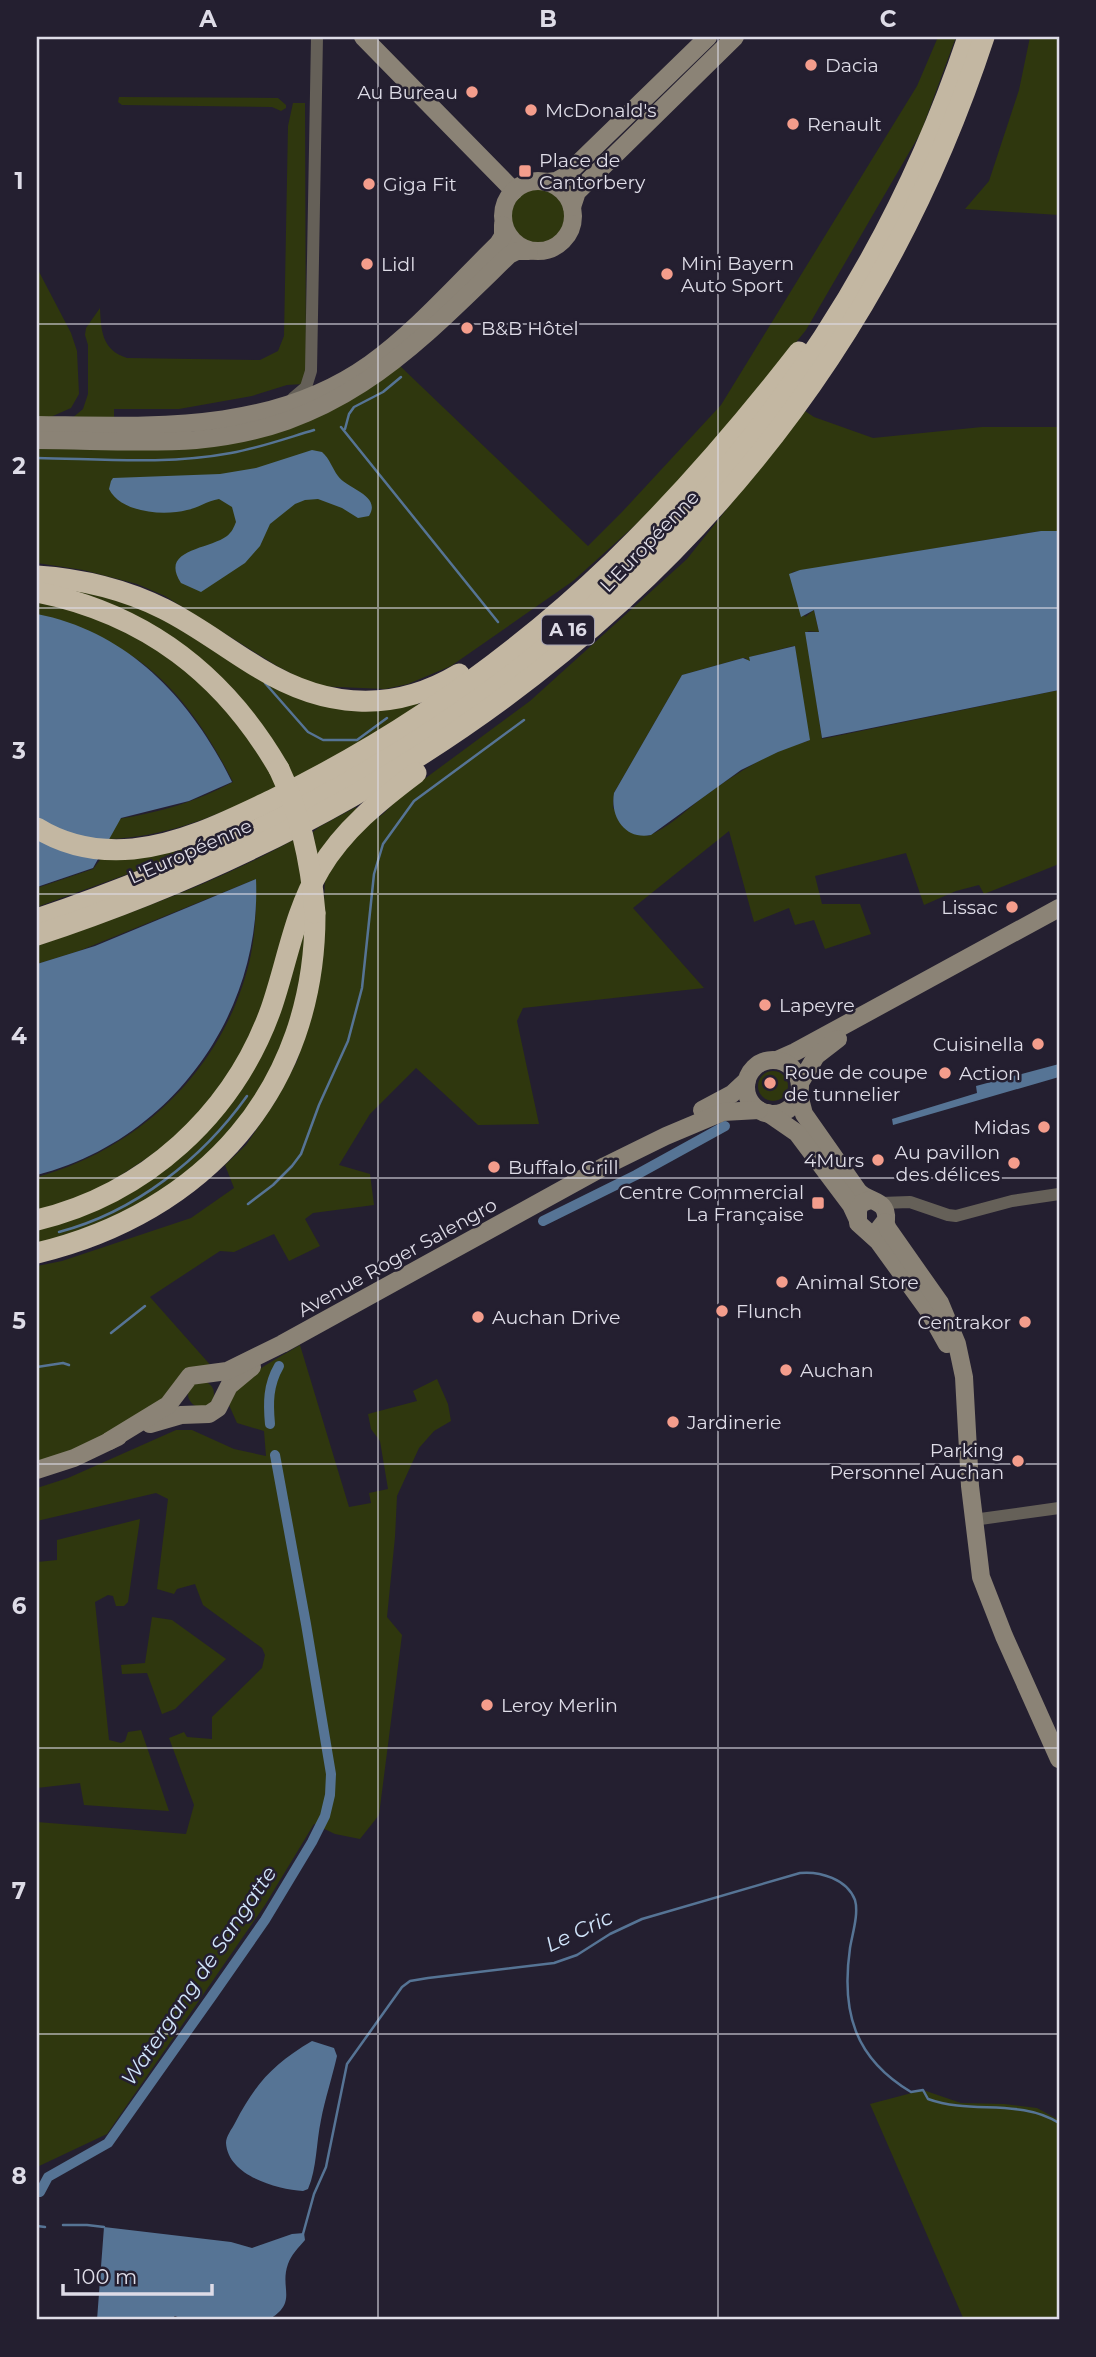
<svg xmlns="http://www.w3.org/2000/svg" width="1096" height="2357" font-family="Montserrat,sans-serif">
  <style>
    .green { fill: #2f370e; fill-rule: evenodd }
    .water { fill: #567495 }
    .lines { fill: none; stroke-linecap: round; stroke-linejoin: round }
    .stream { stroke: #567495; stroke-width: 2.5 }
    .canal { stroke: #567495; stroke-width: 10 }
    .street { stroke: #656058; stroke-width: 12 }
    .secondary { stroke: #8b8376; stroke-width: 18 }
    .highway { stroke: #c3b7a2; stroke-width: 21 }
    .highway-bridge { stroke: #c3b7a2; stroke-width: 21 }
    .grid { fill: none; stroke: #dedce7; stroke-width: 2; stroke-opacity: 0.55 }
    .poi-dot { fill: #f49d8c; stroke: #241f30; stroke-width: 2.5 }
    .labels { text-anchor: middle; stroke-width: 5; stroke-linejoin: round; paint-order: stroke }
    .shield { fill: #241f30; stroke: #a6a3b0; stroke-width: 2 }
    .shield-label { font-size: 18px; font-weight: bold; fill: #dedce7 }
    .poi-label { font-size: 19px; fill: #dedce7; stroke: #241f30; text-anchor: start }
    .street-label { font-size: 19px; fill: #dedce7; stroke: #241f30 }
    .water-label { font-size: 21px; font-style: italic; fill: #d0e4fa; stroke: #241f30 }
    .neatline { fill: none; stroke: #dedce7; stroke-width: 2.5 }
    .grid-label { font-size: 23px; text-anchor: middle; font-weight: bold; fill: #dedce7 }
  </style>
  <rect width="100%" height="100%" fill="#241f30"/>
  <g class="green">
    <path d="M938,37h18l-35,95 -115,198 -107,132 -67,66 -59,53 -122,85 -43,18 -23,5 -70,-3 -38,-20 -112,-70 -28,-12 -54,-14 -46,-7v-117l138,-1 224,-80 189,181 34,-34 99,-107 196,-319z"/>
    <path d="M1030,37h29v178l-94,-6 24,-28 30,-91z"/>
    <path d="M119,97l159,1 8,7v3l-5,3 -9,-4 -150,-2 -4,-3z"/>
    <path d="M293,103h12l1,269 -3,12 -16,1 -35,11 -73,13h-65v10h-43l12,-10 5,-15v-49l-3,-10 1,-7 14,-20c1,23 2,42 27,50l133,2 18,-9 6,-15 4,-210z"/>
    <circle cx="538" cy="216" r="28"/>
    <path d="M37,268l34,65 6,18 2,43 -8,14 -25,11 -9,-1z"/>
    <path d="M805,411l9,6 59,21 109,-11h77v104h-18l-249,41 13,45 9,-7 5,22 -11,-1v15l14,93 237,-49v174l-75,30 -5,-9 -23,6 -32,14 -18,-52 -91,23 7,28h38l11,30 -46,15 -11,-29 -19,5 -6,-17 -35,14 -25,-91 -96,77 71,80 -181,20 -6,13 22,103 -61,1 -62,-57 -46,46 -31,51 31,9 4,31 -61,8 -8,6 15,27 -31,15 -15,-27 -40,18 -14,-1 -70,46 63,71 -121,75 -55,20v-197l25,-5 129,-43 43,-30 -9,-23 21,-20 29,-43 22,-41 14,-45 11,-58 3,-81 26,-41 32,-22 17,-17 130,-96 157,-142zM793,646h2l13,95c-40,11 -73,33 -106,57 -17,13 -34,30 -54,38l-35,-28 1,-15 68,-118 61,-17h3l1,4 3,-1v-4z"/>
    <path d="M87,589l39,9 149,86 142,16 3,9 -126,74 -34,-61 -25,-31 -21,-21 -140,-78z"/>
    <path d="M37,598l67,20 75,41 55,56 46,72c-57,25 -108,50 -171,52l9,-20c40,-6 80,-18 115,-37 -28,-55 -66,-113 -125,-139 -23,-11 -48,-19 -71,-29z"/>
    <path d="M356,807l2,6 -41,46 -4,-27 6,-5z"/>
    <path d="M277,811l-97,44 -143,52v-19l56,-19 10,-13z"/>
    <path d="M297,838l9,44 -58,164 -33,50 -45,47 -55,36 -28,15 -50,17v-34c106,-29 191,-113 214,-223 5,-25 5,-49 5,-75l-177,72 -42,13v-18c88,-31 178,-62 260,-108z"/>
    <path d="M303,923l7,17 -22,103 -54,91 -95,76 -102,36v-20l45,-14 145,-109z"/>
    <circle cx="773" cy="1086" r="15"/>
    <path d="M300,1345l49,162 22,-4 -2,-10 19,-4 -8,-48 -9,-12 -3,-15 49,-13 -4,-10 24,-12 11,25 3,17 -17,10 -15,17 -22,48 -2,41 -8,80 15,18 -23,180 -19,24 -25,-5 -21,-10 -49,81 -158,229 -70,33v-345l149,12 8,-29 -25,-67 15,-6 3,5 25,2v-22l50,-49 3,-13 -3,-7 -59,-43 -8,-21 -18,5 -3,5 -17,-5 11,-90 -12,-6 -119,28v-33l31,-10 108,-48h16l42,19 32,7 -2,-25 -27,-8 -8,-18c11,-30 45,-44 71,-60z"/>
    <circle cx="201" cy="1394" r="13"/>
    <path d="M140,1519l-12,83 -4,4h-8l-3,-10 -5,-1 -13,7 14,138 12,3 4,-2 3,-9 13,-2 28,81 -85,-6 -4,-22 -43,5v-226l20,-2v-20z"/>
    <path d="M152,1617l20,3 54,39 -51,50 -13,5 -15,-41 -25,1 -1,-9 24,-2z"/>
    <path d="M923,2090l38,13 43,1 33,4 22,12v200h-95l-94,-216z"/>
  </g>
  <g class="water">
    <path d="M312,450l10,2c8,7 10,16 16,24 9,13 44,19 31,40l-11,2 -16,-10 -24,-9 -13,1 -10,4 -25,20 -10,22 -15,17 -44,29 -20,-9c-22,-34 27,-33 46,-47 5,-4 7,-9 9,-14l-4,-15 -13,-8c-12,2 -21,9 -32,11 -23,6 -66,3 -78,-21l2,-8 2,-3 107,-4 36,-6z"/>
    <path d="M1041,531h18v159l-237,48 -17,-106h14l-5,-22 -13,7 -12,-43 11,-4z"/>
    <path d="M37,614c92,18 155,86 195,168l-43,19 -68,17 -28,50 -56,19z"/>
    <path d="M795,646l15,94 -32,12 -37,18 -90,65c-26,5 -41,-18 -37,-42l68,-118 61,-17 7,3 -1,-4z"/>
    <path d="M256,879c6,136 -86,262 -219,296v-211l58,-18z"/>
    <path d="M1059,1064v13l-166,48 -1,-6 85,-26 -1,-7z"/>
    <path d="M312,2041l22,7 3,8c-5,22 -12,43 -16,64 -5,23 -4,48 -13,69l-5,2c-26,-2 -75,-15 -77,-48 0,-7 6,-14 9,-20 20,-39 38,-59 77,-82z"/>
    <path d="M104,2227l127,15 21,6 40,-14 12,-1 1,7c-6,7 -14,15 -17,24 -9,25 11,38 -20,56h-83l-10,-4 -5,4h-73z"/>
  </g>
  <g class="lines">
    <g class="stream">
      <path d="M341,427l157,195"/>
      <path d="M345,429l4,-15 5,-7 29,-15 18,-15"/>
      <path d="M37,458c64,1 130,7 194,-5 28,-5 56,-15 83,-23"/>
      <path d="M265,683l43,49 15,8h34l30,-22"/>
      <path d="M248,1204l25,-19 19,-19 9,-12 18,-49 29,-64 14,-53 12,-114 9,-30 31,-43 110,-81"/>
      <path d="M59,1232c76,-20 143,-73 188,-136"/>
      <path d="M111,1333l34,-27"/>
      <path d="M37,1367l26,-4 6,2"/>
      <path d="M63,2225h24l17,2"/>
      <path d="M37,2226l8,1"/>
      <path d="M303,2234l11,-40 12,-27 21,-103 55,-77 8,-6 18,-3 126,-15 23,-8 33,-21 32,-15 158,-46c20,-2 47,6 55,27 4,14 -3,35 -5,48 -9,63 4,110 61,144l12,-2 5,9c44,16 91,-1 131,24"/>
    </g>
    <g class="canal">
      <path d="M543,1221l93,-46 89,-49"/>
      <path d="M270,1424c-2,-21 -2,-39 9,-58"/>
      <path d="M40,2192l8,-15 60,-34 104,-147 53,-76 47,-78 13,-26 5,-21 1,-21 -25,-150 -31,-169"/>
    </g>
    <g class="street">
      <path d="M293,398l13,-11 5,-16 6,-334"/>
      <path d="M881,1203l29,-1 38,13 8,1 56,-15 47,-7"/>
      <path d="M973,1520l86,-12"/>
    </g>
    <g class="secondary">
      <path d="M363,37l151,154"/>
      <circle cx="538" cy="216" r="35"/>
      <path d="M547,182l9,-1 9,-5 143,-139"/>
      <path d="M572,207l5,-15 158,-155"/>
      <path d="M37,425c114,1 235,9 333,-61 45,-32 88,-81 128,-120l5,-8v-11"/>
      <path d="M37,440c53,0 107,4 159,0 144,-13 216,-91 313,-185l8,-4h12"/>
      <path d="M777,1060l18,-8 264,-144"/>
      <circle cx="773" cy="1087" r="27"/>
      <path d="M800,1083l16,-27 22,-17"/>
      <path d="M799,1095l5,19 54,77c11,12 30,8 28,29l-7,9"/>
      <path d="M702,1110l30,-16 15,-14"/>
      <path d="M768,1113l29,20 54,72 6,13"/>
      <path d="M870,1200l-8,3 -4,6v14l20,18 50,69 19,34"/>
      <path d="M885,1222l3,7 52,74 17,41 7,33 6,109 11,91 23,59 55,123"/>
      <path d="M150,1424l31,-9 28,-1 9,-6 11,-22 23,-19"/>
      <path d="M109,1441l59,-36 22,-29 37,-5 55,-27 323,-178 61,-30 57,-24 36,-2"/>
      <path d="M37,1470l37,-12 44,-21"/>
    </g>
    <g class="highway">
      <path d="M37,576c44,3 87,13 127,33 34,17 63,40 95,59 65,40 133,46 200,6"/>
      <path d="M37,592c109,22 187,82 242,177"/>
      <path d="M37,828c29,18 62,24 96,21 49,-5 95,-28 139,-49 125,-61 241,-142 341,-238 67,-65 129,-137 186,-210"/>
      <path d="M37,919c114,-39 225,-86 329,-147 283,-164 498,-425 602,-735"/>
      <path d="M37,935c445,-147 798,-444 947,-898"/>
      <path d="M37,1220c108,-26 196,-105 234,-211 16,-46 23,-96 49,-140 23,-39 60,-69 96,-96"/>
      <path d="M37,1253c167,-40 279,-164 278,-340"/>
    </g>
    <path class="highway-bridge" d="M279,769c22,46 32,93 36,144"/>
  </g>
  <path class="grid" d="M378,37v2283M718,37v2283M37,324h1022M37,608h1022M37,894h1022M37,1178h1022M37,1464h1022M37,1748h1022M37,2034h1022"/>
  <g class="poi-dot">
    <circle cx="811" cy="65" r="7"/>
    <circle cx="472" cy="92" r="7"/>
    <circle cx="531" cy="110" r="7"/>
    <circle cx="793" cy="124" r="7"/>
    <rect x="518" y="164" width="14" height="14" rx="3.5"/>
    <circle cx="369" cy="184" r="7"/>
    <circle cx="367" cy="264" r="7"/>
    <circle cx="667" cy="274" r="7"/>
    <circle cx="467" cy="328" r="7"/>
    <circle cx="1012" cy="907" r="7"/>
    <circle cx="765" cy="1005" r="7"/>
    <circle cx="1038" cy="1044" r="7"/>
    <circle cx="945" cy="1073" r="7"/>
    <circle cx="770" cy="1083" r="7"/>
    <circle cx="1044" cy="1127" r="7"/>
    <circle cx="878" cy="1160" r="7"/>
    <circle cx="1014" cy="1163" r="7"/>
    <circle cx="494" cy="1167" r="7"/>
    <rect x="811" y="1196" width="14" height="14" rx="3.5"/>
    <circle cx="782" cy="1282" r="7"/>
    <circle cx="722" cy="1311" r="7"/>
    <circle cx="478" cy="1317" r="7"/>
    <circle cx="1025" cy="1322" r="7"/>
    <circle cx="786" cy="1370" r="7"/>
    <circle cx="673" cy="1422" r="7"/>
    <circle cx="1018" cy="1461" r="7"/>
    <circle cx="487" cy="1705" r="7"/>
  </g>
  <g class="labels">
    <rect class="shield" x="542" y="615.5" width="52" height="29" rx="5"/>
    <g class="shield-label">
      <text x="568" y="636">A 16</text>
    </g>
    <g class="poi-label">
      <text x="825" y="72">Dacia</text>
      <text x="458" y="99" text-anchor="end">Au Bureau</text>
      <text x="545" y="117">McDonald's</text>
      <text x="807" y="131">Renault</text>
      <text x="539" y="167">Place de<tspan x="539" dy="22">Cantorbery</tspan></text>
      <text x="383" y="191">Giga Fit</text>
      <text x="681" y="270">Mini Bayern<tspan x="681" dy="22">Auto Sport</tspan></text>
      <text x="381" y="271">Lidl</text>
      <text x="481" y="335">B&amp;B Hôtel</text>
      <text x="998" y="914" text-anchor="end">Lissac</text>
      <text x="779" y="1012">Lapeyre</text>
      <text x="1024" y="1051" text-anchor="end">Cuisinella</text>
      <text x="784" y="1079">Roue de coupe<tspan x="784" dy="22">de tunnelier</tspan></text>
      <text x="959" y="1080">Action</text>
      <text x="1030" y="1134" text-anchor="end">Midas</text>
      <text x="1000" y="1159" text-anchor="end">Au pavillon<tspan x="1000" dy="22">des délices</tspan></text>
      <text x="864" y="1167" text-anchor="end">4Murs</text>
      <text x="508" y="1174">Buffalo Grill</text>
      <text x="804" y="1199" text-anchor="end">Centre Commercial<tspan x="804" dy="22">La Française</tspan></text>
      <text x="796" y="1289">Animal Store</text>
      <text x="736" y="1318">Flunch</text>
      <text x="492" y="1324">Auchan Drive</text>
      <text x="1011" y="1329" text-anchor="end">Centrakor</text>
      <text x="800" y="1377">Auchan</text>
      <text x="687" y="1429">Jardinerie</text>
      <text x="1004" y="1457" text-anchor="end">Parking<tspan x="1004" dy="22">Personnel Auchan</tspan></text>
      <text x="501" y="1712">Leroy Merlin</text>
    </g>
    <g class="street-label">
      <text transform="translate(649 541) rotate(-46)" y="7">L'Européenne</text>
      <text transform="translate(190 851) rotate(-24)" y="7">L'Européenne</text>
      <text transform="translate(397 1257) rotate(-29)" y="7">Avenue Roger Salengro</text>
    </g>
    <g class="water-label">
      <text transform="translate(579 1931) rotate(-25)" y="7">Le Cric</text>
      <text transform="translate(199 1976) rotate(-56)" y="7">Watergang de Sangatte</text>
    </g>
  </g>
  <rect width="1096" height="2357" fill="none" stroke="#241f30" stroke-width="77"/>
  <path d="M63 2284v10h149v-10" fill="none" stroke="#dedce7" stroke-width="3.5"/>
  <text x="74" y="2284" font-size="21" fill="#dedce7" stroke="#241f30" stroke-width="5" paint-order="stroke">100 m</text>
  <rect x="38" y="38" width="1020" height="2280" class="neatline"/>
  <g class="grid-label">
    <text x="208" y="27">A</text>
    <text x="548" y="27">B</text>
    <text x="888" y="27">C</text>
    <text x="19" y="189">1</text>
    <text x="19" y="474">2</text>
    <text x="19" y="759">3</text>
    <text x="19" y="1044">4</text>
    <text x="19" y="1329">5</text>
    <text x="19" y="1614">6</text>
    <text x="19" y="1899">7</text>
    <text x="19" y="2184">8</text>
  </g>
</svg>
